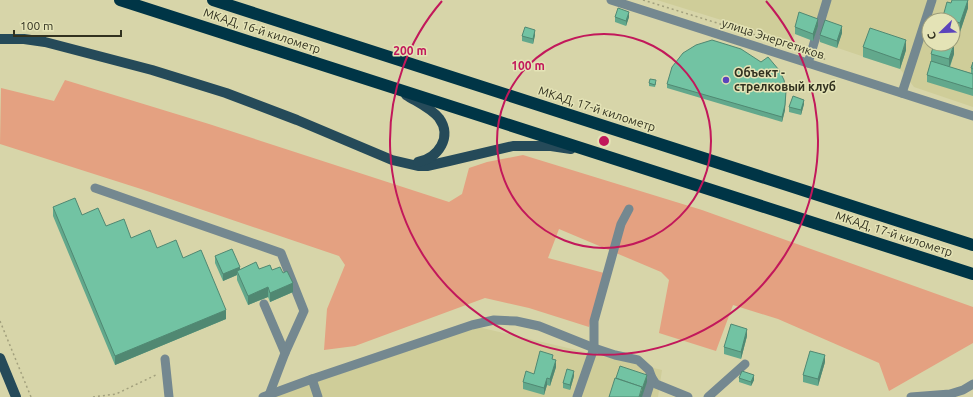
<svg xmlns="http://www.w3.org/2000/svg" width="973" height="397" font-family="Ubuntu,sans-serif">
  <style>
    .built { fill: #cfcd99; fill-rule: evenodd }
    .green { fill: #e4a181 }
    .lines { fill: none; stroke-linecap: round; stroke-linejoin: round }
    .path { stroke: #a2a07d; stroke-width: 1.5; stroke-dasharray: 2 3; stroke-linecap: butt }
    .minor { stroke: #748890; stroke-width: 9 }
    .major { stroke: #254a59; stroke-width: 10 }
    .highway { stroke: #003546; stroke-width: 12 }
    .wall { fill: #62a88c }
    .shaded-wall { fill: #508872 }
    .building { fill: #72c3a3; stroke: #508872 }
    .ring { fill: none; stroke: #c2185b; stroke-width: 2 }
    .poi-dot { fill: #5b44bc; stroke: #e4e3b6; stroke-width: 1.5 }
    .labels { text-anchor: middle; stroke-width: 3; stroke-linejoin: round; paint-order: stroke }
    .street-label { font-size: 12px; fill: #31311f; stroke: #e4e3b6 }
    .poi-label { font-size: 12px; font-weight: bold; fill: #31311f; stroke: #e4e3b6; text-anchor: start }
    .centre { fill: #c2185b; stroke: #e4e3b6; stroke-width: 2 }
    .ring-label { font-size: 12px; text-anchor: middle; font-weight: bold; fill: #c2185b; stroke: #e4e3b6; stroke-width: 3; stroke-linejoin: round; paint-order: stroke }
  </style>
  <rect width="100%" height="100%" fill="#d7d5a9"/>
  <g class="built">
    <path d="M657,0h316v107l-59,-20 -14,-18 -80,-27 -25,-8 -3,8zM929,20h24v24h-24z"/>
    <path d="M478,327l184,43 -4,27h-386z"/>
  </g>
  <path class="green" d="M65,80l144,44 240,78 13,-8 7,-26 18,-6 36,-7 179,55 271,97v36l-84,48 -10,-28 -101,-44 -45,-14 -17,46 -57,-18 10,-53 -8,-8 -102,-43 -11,29 56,15 -15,54 -60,-19 -44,-10 -130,48 -31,4 3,-41 18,-44 -6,-9 -198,-67 -141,-45 1,-56 53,13z"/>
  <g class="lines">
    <g class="path">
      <path d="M643,0l161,50"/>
      <path d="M819,56l7,4"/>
      <path d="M0,321l31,76"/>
      <path d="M93,397l23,-3 42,-20"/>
    </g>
    <g class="minor">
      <path d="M611,0l362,116"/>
      <path d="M808,63l19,-63"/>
      <path d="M902,93l30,-93"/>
      <path d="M95,188l186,65 23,58 -19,42"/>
      <path d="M264,304l21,49 -16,42"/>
      <path d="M165,359l4,38"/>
      <path d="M312,379l6,18"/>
      <path d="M263,397l49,-18 160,-54 22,-5 22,1 23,5 55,22 21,7 23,5 11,10 3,8 4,6 32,13"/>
      <path d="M577,397l17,-49v-27l27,-97 8,-15"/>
      <path d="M646,397l6,-19"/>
      <path d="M708,397l37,-33"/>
      <path d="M911,397l39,-3 13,-4 10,-6"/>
    </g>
    <g class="major">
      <path d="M0,39h24l21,3 107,28 74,23 71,27 95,40 26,6h9l22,-5 64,-15h38l20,3"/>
      <path d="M406,95c11,7 25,13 33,23 14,19 -1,40 -21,44"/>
      <path d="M0,358l16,39"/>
    </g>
    <g class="highway">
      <path d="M120,0l853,274"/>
      <path d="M213,0l760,245"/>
    </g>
  </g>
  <g class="wall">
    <path d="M968,0v8l-8,24 -3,-1 -4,13v-24l-2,-17z"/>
    <path d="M615,17h14l-3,9 -11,-4z"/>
    <path d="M818,26l-5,15 -18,-7v-7z"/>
    <path d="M842,33l-5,15 -17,-6v-7z"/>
    <path d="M535,35l-2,9 -11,-3v-5z"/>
    <path d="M863,47l43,3 -6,19 -37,-12z"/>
    <path d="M931,54h23l-4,13 21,6v-5l2,-6v34l-46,-14v-7l4,-14z"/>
    <path d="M649,83h7l-1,4 -6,-1z"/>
    <path d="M667,84l118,26 -3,12 -115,-34z"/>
    <path d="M804,104l-3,11 -12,-3v-5z"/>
    <path d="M53,207l29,8 49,23 52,20 43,61 -111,46 -62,-149z"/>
    <path d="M215,256l25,14h32l11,3 10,19 -23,10 -2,-5 -20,8 -11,-25v-5l-14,6 -8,-18z"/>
    <path d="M747,336l-6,23 -17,-5v-7z"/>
    <path d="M553,359l3,8 -6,19 -3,-1 -3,10 -21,-6v-7z"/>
    <path d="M825,362l-7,24 -15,-4v-7z"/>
    <path d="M574,376l-4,14 -7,-2v-5z"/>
    <path d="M739,378l15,2 -3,6 -12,-4z"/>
  </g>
  <g class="shaded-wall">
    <path d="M968,0v8l-8,24v-9z"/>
    <path d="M629,12v5l-3,9v-5z"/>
    <path d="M818,19v7l-5,15v-7z"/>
    <path d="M957,22v9l-4,13v-10z"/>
    <path d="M842,26v7l-5,15v-7z"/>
    <path d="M535,30v5l-2,9v-5z"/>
    <path d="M906,40v10l-6,19v-9z"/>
    <path d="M954,44v10l-5,14v-9z"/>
    <path d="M786,91l-1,19 -3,12v-5z"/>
    <path d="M804,100v4l-3,11v-5z"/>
    <path d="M240,267v7l-3,-3v4l-14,6v-7z"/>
    <path d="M293,283v9l-23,10v-9z"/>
    <path d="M268,287v10l-20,8v-9z"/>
    <path d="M226,310v9l-111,46v-9z"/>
    <path d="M747,329v7l-6,23v-7z"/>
    <path d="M825,355v7l-7,24v-7z"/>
    <path d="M556,360v7l-6,19v-7z"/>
    <path d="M574,371v5l-4,14v-5z"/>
    <path d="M647,375v7l-5,15h-3z"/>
    <path d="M754,375v5l-3,6v-4z"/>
    <path d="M547,378v7l-3,10v-7z"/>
  </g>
  <g class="building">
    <path d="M952,0h16l-8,23 -3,-1 -4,12v-14h-11l5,-18 4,1z"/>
    <path d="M618,8l11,4 -3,9 -11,-4z"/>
    <path d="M799,12l19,7 -5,15 -18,-7z"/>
    <path d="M825,20l17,6 -5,15 -17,-6z"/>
    <path d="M525,27l10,3 -2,9 -11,-3z"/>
    <path d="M870,28l36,12 -6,20 -37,-13z"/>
    <path d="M712,40l29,9 20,13 7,-5 11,13 5,10 2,11 -1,14 -3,12 -115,-33 5,-17 11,-14 13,-8z"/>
    <path d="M934,44h20l-5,15 -18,-5z"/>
    <path d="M931,61l42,13v15l-46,-14z"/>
    <path d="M973,62v7l-2,-1z"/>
    <path d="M650,79l6,1 -1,5 -6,-2z"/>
    <path d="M793,96l11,4 -3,10 -12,-3z"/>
    <path d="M75,198l7,17 16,-7 8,18 18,-7 7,19 19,-8 7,18 19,-8 7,18 18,-8 25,60 -111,46 -62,-149z"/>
    <path d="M232,249l8,18 -17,7 -8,-18z"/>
    <path d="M256,262l3,7 11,-4 2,5 8,-3 3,6 4,-2 6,12 -23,10 -2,-6 -20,9 -11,-25z"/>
    <path d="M731,324l16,5 -6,23 -17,-5z"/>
    <path d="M540,351l13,4 -1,4 4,1 -6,19 -3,-1 -3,10 -21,-6 3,-11 8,3z"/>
    <path d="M810,351l15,4 -7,24 -15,-4z"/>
    <path d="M620,366l27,9 -5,14v-2l-26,-9z"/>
    <path d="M567,369l7,2 -4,14 -7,-2z"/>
    <path d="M742,371l12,4 -3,7 -12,-4z"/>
    <path d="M615,378l27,9 -3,10h-30z"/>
  </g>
  <g class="ring">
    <circle cx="604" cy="141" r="107"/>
    <path d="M766 1A214 214 0 1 1 442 1"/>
  </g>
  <circle class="poi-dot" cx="726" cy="80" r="4"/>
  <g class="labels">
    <g class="street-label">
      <text transform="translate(262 31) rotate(18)" y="4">МКАД, 16-й километр</text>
      <text transform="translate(773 39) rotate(18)" y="4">улица Энергетиков</text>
      <text transform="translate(597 109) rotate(18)" y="4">МКАД, 17-й километр</text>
      <text transform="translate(894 234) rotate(18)" y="4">МКАД, 17-й километр</text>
    </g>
    <g class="poi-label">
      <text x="734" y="77">Объект -<tspan x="734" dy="14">стрелковый клуб</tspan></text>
    </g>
  </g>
  <circle cx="604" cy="141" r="6" class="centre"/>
  <g class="ring-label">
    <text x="410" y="55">200 m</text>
    <text x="528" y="70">100 m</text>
  </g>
  <g transform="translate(941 32) rotate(247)"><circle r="19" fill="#e4e3b6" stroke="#9c9c7a"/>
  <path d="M0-3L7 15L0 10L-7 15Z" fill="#5b44bc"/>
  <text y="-6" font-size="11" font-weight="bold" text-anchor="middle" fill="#31311f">С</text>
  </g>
  <path d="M14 30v6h107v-6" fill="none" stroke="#31311f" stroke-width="2"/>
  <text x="20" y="30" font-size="12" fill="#31311f" stroke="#e4e3b6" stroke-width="3" paint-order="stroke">100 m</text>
</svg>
